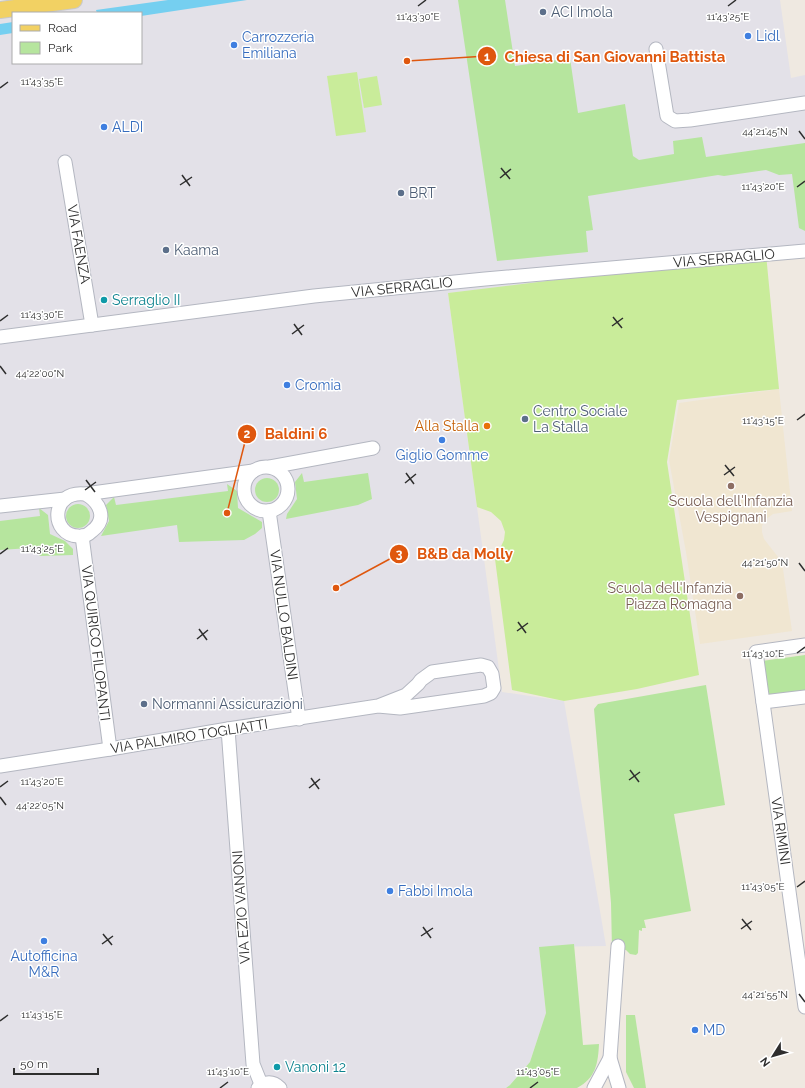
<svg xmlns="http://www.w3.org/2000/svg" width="805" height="1088" font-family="Raleway,sans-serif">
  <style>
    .industrial { fill: #e3e1e8; fill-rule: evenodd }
    .education { fill: #f0e6d1 }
    .green { fill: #b6e59e }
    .pitch { fill: #c9ec9a }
    .water { fill: #75cff0 }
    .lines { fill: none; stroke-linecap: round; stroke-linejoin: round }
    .minor-casing { stroke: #b4b7c1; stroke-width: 15 }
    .major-casing { stroke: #c9c9c9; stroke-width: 18 }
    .minor { stroke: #fff; stroke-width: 13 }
    .major { stroke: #f2d163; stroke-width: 16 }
    .ticks { fill: none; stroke: #2e2e2e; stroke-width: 1.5 }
    .service-dot { fill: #5c6f8a; stroke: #fff; stroke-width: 1.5 }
    .shop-dot { fill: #3f7fe0; stroke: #fff; stroke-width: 1.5 }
    .culture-dot { fill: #0f9aa8; stroke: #fff; stroke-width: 1.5 }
    .food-dot { fill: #e8710a; stroke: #fff; stroke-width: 1.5 }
    .education-dot { fill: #8d6e63; stroke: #fff; stroke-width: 1.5 }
    .labels { text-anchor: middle; stroke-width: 3; stroke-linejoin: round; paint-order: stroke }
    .service-label { font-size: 14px; fill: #4e5e75; stroke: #fff; text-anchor: start }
    .shop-label { font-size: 14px; fill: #366cbe; stroke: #fff; text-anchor: start }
    .street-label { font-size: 14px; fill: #2e2e2e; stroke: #fff }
    .culture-label { font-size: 14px; fill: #0d838f; stroke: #fff; text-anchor: start }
    .food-label { font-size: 14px; fill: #c56008; stroke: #fff; text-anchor: end }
    .education-label { font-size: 14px; fill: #785e54; stroke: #fff }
    .ticks-label { font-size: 10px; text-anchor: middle; fill: #2e2e2e; stroke: #fff; stroke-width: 3; stroke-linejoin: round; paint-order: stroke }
    .leader { fill: none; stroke: #df570e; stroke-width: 1.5 }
    .callout-dot { fill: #df570e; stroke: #fff; stroke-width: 1.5 }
    .mark-label { font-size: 12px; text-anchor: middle; font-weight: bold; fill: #fff }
    .callout-label { font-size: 15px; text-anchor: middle; font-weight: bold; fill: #df570e; stroke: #fff; stroke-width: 3; stroke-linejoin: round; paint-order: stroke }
  </style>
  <rect width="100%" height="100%" fill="#efe9e1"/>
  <path class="industrial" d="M72,0h708l11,78 14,-3v178l-357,40 54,399 62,9 42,245 -67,1 7,66 -16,49 -20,23 -4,3h-506v-1079zM13,13h128v50h-128z"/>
  <path class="education" d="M779,389l13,122 -19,3 -8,6 -3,6v6l2,7 18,23 10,69 -92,13 -14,-92 -17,-92 10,-57z"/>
  <g class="green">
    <path d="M458,0h47l10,66 55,-8 8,55 47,-9 8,52 6,4 35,-6 -1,-13 29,-4 4,20 99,-14v88l-6,-3 -7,-54 -13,1 -13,-5 -42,6 -6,-1 -130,21 5,34 -7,1 2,21 -91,9z"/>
    <path d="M302,473l2,9 64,-9 4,26 -14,6 -72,14 1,-5 10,-15 -2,-17z"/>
    <circle cx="267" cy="490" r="12"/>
    <path d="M227,484l10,7 1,17 24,14v6l-7,6 -11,6 -65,2 -2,-17 -76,11 8,-15 -3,-16 8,-8 2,8 112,-14z"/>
    <circle cx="78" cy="516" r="12"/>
    <path d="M39,508l9,7 2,19 15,7 8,8v6l-33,1 -10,-8 -30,2v-29l40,-5z"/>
    <path d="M805,655v37l-38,5 -5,-36z"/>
    <path d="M706,685l19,120 -51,9 17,97 -47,9 2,8h-4v3l-3,-1 -1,23 -2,2 -6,-1 -4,-4 -14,-1 -1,-46 -17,-194 4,-5z"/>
    <path d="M574,944l9,101 16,-1c-1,19 -3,34 -22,44h-71l4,-3 20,-23 16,-49 -7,-66z"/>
    <path d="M626,1015h9l11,73h-12l-8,-16z"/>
  </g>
  <g class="pitch">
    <path d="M357,72l9,60 -30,4 -9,-60z"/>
    <path d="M377,76l5,29 -18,3 -5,-29z"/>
    <path d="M766,254l13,135 -102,11 -10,62 32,213 -62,14 -73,12 -52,-11 -17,-131 9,-19 1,-8 -4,-11 -10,-9 -14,-5 -29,-214z"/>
  </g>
  <g class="water">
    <path d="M168,0h79l-106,16v-3h-44l-1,-3z"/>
    <path d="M13,22v11l-13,2v-11z"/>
  </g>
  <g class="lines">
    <g class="minor-casing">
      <g id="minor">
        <path d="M656,49l11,67 8,5 15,-1 115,-17"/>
        <path d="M65,162l27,163"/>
        <path d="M0,337l314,-41 171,-17 320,-28"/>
        <path d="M270,467l103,-19"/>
        <circle cx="266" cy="489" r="22"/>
        <path d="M85,494c15,8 23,25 7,37 -4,4 -9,6 -14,5 -28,-1 -28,-46 7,-42l168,-23"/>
        <path d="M0,506l65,-7"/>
        <path d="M269,511l30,208"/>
        <path d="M82,536l28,213"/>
        <path d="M805,645l-49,7 49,355"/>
        <path d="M763,702l42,-5"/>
        <path d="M228,729l25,335 8,20"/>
        <path d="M0,766l110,-17 118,-20 150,-23 28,-11 12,-11 3,-4 11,-8 49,-7 7,2 4,7 2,14 -3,5 -7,3 -84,12 -22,-2"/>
        <path d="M618,946l-8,112 9,30"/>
        <path d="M258,1088c7,-7 15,-7 22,0"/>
        <path d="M594,1088l16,-30"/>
      </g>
    </g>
    <g class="major-casing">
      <path id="major" d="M0,10l74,-10"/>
    </g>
    <use href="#minor" class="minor"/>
    <use href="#major" class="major"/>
  </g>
  <path class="ticks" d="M418,6l8,-6M728,6l8,-6M0,88l8,-6M799,131l6,8M501,168l9,11M182,175l8,11M500,178l11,-9M180,185l12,-8M797,187l8,-6M613,317l9,11M0,321l8,-6M294,324l8,11M612,326l11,-8M292,334l12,-9M0,366l6,8M797,420l8,-6M725,465l9,11M406,473l8,11M724,475l11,-8M86,480l9,12M405,483l11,-9M85,490l11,-8M0,554l8,-6M799,563l6,8M518,622l8,11M199,629l8,11M517,631l11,-8M197,639l11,-9M797,653l8,-6M630,770l9,12M311,778l8,11M629,780l11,-8M0,787l8,-6M309,788l11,-9M0,797l6,8M797,887l8,-6M742,919l9,11M423,927l8,11M741,929l11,-8M103,934l9,11M421,936l12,-8M102,944l11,-8M799,994l6,8M0,1021l8,-6M220,1088l8,-6M530,1088l8,-6"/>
  <g class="service-dot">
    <circle cx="543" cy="12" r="4"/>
    <circle cx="401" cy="193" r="4"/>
    <circle cx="166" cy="250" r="4"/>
    <circle cx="525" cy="419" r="4"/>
    <circle cx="144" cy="704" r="4"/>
  </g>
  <g class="shop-dot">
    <circle cx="748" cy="36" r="4"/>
    <circle cx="234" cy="45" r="4"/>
    <circle cx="104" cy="127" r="4"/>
    <circle cx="287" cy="385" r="4"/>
    <circle cx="442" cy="440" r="4"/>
    <circle cx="390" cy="891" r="4"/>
    <circle cx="44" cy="941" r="4"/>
    <circle cx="695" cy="1030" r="4"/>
  </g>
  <g class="culture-dot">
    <circle cx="104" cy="300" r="4"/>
    <circle cx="277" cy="1067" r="4"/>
  </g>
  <circle class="food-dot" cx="487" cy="426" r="4"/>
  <g class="education-dot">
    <circle cx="731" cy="486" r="4"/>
    <circle cx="740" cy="596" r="4"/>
  </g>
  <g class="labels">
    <g class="service-label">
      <text x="551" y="17">ACI Imola</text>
      <text x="409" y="198">BRT</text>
      <text x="174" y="255">Kaama</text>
      <text x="533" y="416">Centro Sociale<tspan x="533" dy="16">La Stalla</tspan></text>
      <text x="152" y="709">Normanni Assicurazioni</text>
    </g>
    <g class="shop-label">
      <text x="756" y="41">Lidl</text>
      <text x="242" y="42">Carrozzeria<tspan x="242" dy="16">Emiliana</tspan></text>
      <text x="112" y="132">ALDI</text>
      <text x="295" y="390">Cromia</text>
      <text x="442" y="460" text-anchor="middle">Giglio Gomme</text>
      <text x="398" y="896">Fabbi Imola</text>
      <text x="44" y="961" text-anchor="middle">Autofficina<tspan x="44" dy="16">M&amp;R</tspan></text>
      <text x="703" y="1035">MD</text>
    </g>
    <g class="street-label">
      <text transform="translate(79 244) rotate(80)" y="5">VIA FAENZA</text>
      <text transform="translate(724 258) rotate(-5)" y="5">VIA SERRAGLIO</text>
      <text transform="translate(402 287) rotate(-6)" y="5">VIA SERRAGLIO</text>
      <text transform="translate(284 615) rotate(82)" y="5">VIA NULLO BALDINI</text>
      <text transform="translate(96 643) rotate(83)" y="5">VIA QUIRICO FILOPANTI</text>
      <text transform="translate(189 736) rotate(-9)" y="5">VIA PALMIRO TOGLIATTI</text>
      <text transform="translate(781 831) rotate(82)" y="5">VIA RIMINI</text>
      <text transform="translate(241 907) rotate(-94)" y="5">VIA EZIO VANONI</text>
    </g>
    <g class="culture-label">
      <text x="112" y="305">Serraglio II</text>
      <text x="285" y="1072">Vanoni 12</text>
    </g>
    <g class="food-label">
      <text x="479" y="431">Alla Stalla</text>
    </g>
    <g class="education-label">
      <text x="731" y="506">Scuola dell'Infanzia<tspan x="731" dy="16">Vespignani</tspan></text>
      <text x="732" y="593" text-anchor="end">Scuola dell'Infanzia<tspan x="732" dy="16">Piazza Romagna</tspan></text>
    </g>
  </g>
  <g class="ticks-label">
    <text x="418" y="20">11°43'30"E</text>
    <text x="728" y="20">11°43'25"E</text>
    <text x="42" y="85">11°43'35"E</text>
    <text x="765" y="135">44°21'45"N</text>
    <text x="763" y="190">11°43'20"E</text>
    <text x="42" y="318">11°43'30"E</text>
    <text x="40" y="377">44°22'00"N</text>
    <text x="763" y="424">11°43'15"E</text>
    <text x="42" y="552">11°43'25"E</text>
    <text x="765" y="566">44°21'50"N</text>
    <text x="763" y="657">11°43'10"E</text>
    <text x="42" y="785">11°43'20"E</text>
    <text x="40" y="809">44°22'05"N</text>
    <text x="763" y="890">11°43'05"E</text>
    <text x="765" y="998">44°21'55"N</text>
    <text x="42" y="1018">11°43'15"E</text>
    <text x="228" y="1075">11°43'10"E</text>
    <text x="538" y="1075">11°43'05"E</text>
  </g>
  <path class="leader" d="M407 61L487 56M227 513L247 434M336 588L399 554"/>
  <g class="callout-dot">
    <circle cx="407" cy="61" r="4"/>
    <circle cx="227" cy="513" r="4"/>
    <circle cx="336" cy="588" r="4"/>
    <circle cx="487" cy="56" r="10"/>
    <circle cx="247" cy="434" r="10"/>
    <circle cx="399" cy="554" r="10"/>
  </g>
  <g class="mark-label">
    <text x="487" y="61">1</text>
    <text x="247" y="438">2</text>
    <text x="399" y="558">3</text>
  </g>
  <g class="callout-label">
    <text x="615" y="62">Chiesa di San Giovanni Battista</text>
    <text x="296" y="439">Baldini 6</text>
    <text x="465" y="559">B&amp;B da Molly</text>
  </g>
  <rect x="12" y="12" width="130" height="52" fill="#ffffff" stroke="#ababab"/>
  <rect x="20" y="25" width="20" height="6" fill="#f2d163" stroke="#ababab"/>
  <text x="48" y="32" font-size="12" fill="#2e2e2e">Road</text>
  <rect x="20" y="42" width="20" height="12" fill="#b6e59e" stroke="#ababab"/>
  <text x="48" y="52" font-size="12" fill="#2e2e2e">Park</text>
  <g transform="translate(773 1056) rotate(233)" stroke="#ffffff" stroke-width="3" paint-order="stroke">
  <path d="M0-3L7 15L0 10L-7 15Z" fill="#2e2e2e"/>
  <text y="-6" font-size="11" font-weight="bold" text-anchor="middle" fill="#2e2e2e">N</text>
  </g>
  <path d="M14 1068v6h84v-6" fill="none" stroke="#2e2e2e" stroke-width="2"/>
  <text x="20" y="1068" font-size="12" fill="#2e2e2e" stroke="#ffffff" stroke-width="3" paint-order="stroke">50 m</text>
</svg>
